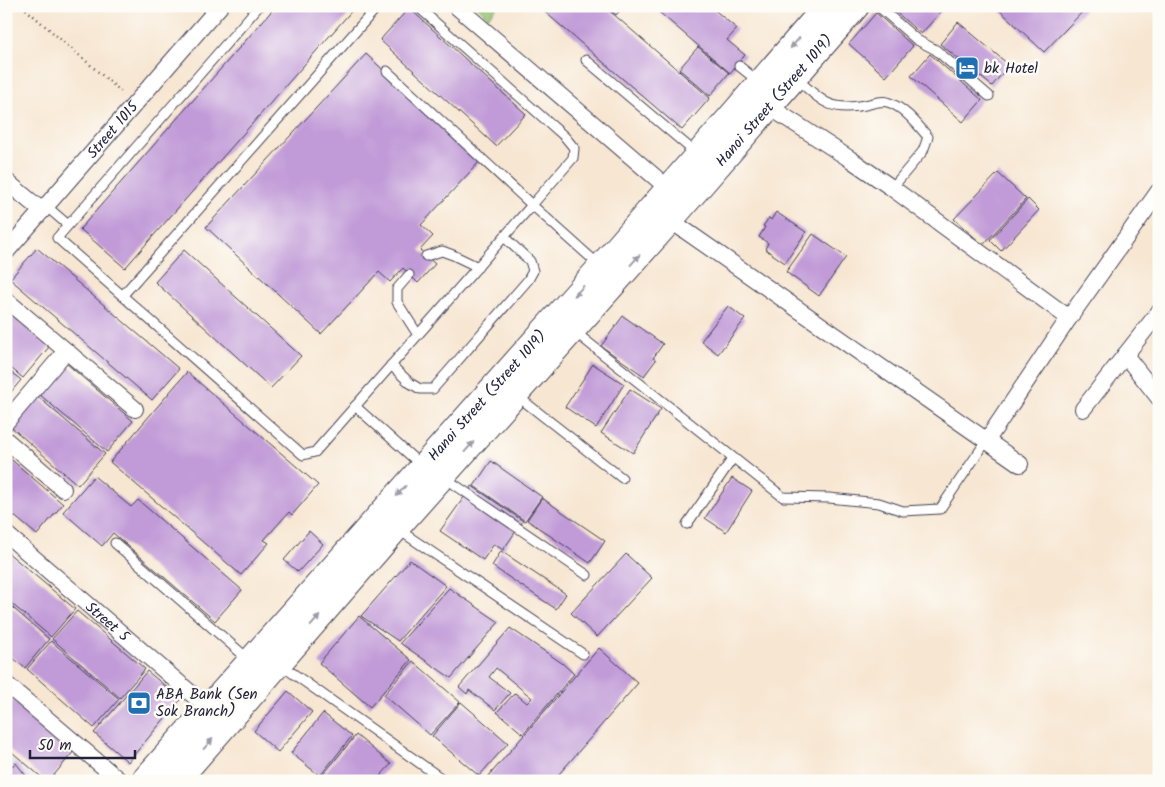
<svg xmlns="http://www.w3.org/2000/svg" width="1165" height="787" font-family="Kalam,sans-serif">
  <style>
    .built { fill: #d7d7f8 }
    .garden { fill: #96c675; stroke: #5c7458 }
    .building { fill: #c19bd8 }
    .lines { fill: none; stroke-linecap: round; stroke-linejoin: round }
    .service-casing { stroke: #423f52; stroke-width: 11 }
    .minor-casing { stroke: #423f52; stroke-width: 18 }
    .primary-casing { stroke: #423f52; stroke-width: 28 }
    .path { stroke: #423f52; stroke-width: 2.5; stroke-dasharray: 1 4; stroke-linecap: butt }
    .service { stroke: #fff; stroke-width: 9 }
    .minor { stroke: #fff; stroke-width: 16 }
    .primary { stroke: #fff; stroke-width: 26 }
    .oneway { fill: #9c9ca7 }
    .labels { text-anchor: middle; stroke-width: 5; stroke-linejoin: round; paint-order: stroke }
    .poi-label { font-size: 15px; fill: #22223b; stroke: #fdfcf7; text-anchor: start }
    .street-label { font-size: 15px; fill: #22223b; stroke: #fdfcf7 }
  </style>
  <rect width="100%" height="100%" fill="#fdfcf7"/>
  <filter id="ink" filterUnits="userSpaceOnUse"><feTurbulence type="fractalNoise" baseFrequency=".02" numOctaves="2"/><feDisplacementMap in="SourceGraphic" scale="10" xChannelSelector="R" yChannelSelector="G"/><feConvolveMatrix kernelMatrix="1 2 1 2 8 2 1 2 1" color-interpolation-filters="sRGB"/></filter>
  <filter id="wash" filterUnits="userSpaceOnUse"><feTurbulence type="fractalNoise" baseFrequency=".0096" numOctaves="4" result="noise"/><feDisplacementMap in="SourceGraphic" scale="20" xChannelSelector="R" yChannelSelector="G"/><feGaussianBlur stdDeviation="1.12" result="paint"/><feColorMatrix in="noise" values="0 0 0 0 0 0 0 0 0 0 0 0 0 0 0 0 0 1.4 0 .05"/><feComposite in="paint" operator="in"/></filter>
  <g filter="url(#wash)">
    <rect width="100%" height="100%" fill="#f7e6d1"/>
    <path class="built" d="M6,754l30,27h-30z"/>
    <path class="garden" d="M477,6h21l-10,11z"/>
    <g id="blocks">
      <g class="building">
        <path d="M276,6h80l-231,262 -45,-39z"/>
        <path d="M538,6h66l106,92 -28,32z"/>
        <path d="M606,6h18l-8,9z"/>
        <path d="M652,6h58l27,23 -10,11 18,15 -15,18z"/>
        <path d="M889,6h57l-25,28z"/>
        <path d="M995,6h93l-44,46z"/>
        <path d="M409,8l117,106 -30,32 -116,-106z"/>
        <path d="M876,13l37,33 -27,31 -37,-33z"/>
        <path d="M958,22l51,43 -17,21 -52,-42z"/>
        <path d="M698,47l31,26 -19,23 -31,-27z"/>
        <path d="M366,54l115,106 -60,65 12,11 -13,14 15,14 -17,19 -15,-15 -13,14 -11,-10 -58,62 -115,-107z"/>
        <path d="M930,54l52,46 -19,22 -52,-46z"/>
        <path d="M998,173l28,26 -43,46 -29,-26z"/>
        <path d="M1028,199l11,11 -38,41 -11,-11z"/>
        <path d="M776,212l30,20 -21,31 -20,-14 3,-6 -9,-6 6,-10 -2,-1 6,-8 2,2z"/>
        <path d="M813,234l33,23 -27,39 -33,-24z"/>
        <path d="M37,248l142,121 -27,31 -142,-121z"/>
        <path d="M184,250l117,106 -30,32 -116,-106z"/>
        <path d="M728,306l17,13 -27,35 -17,-13z"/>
        <path d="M6,311l43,36 -26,31 -17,-14z"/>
        <path d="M623,316l40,28 -10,14 3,2 -12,16 -43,-30z"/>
        <path d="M66,363l67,58 -26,31 -68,-58z"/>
        <path d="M593,364l31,20 -28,44 -31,-21z"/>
        <path d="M6,368l15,12 -15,18z"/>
        <path d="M187,372l131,113 -26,30 -3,-3 -25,28 5,3 -28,32 -131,-113z"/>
        <path d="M630,389l31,20 -28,44 -32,-20z"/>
        <path d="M37,396l68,58 -27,31 -67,-58z"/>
        <path d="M6,455l57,49 -26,31 -31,-26z"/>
        <path d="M491,461l51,36 -17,24 -51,-35z"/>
        <path d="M94,476l37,31 7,-7 104,90 -27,31 -102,-88 -11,13 -39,-34z"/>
        <path d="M732,478l20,13 -26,41 -21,-14z"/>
        <path d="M472,486l51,35 -20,29 -9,-6 -11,16 -43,-29z"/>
        <path d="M542,498l63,43 -15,22 -63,-43z"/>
        <path d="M309,531l14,13 -25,28 -14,-12z"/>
        <path d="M6,551l69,58 -24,28 -45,-38z"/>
        <path d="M501,551l65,43 -10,15 -64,-43z"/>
        <path d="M626,554l26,24 -55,59 -26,-24z"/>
        <path d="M410,560l36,26 -48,55 -37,-25z"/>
        <path d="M449,588l50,34 -48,56 -51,-35z"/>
        <path d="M6,602l43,37 -24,29 -19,-16z"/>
        <path d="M77,611l68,58 -25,29 -68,-59z"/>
        <path d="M359,616l52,44 -41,47 -51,-44z"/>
        <path d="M510,628l52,35 12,11 -51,60 -26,-22 18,-19 12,10 5,-5 -36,-30 -7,9 21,16 -15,17 -26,-20 -2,4 -8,-7z"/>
        <path d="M51,641l68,58 -25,29 -67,-59z"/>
        <path d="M599,648l39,35 -85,98h-63l-3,-3z"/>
        <path d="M413,661l47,41 -30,33 -46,-40z"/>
        <path d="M147,671l34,28 -53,63 -34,-29z"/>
        <path d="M288,691l24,21 -34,40 -24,-21z"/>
        <path d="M6,694l68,57 -25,30h-3l-40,-34z"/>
        <path d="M461,702l47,41 -29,33 -47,-40z"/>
        <path d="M323,713l29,23 -32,40 -29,-23z"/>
        <path d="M356,735l35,29 -15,17h-50l-5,-4z"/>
        <path d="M16,763l14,18h-24v-11z"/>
      </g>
    </g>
  </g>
  <g filter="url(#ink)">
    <use href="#blocks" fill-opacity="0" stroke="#423f52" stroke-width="1"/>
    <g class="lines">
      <g class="service-casing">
        <g id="service">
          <path d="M259,6l-202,232 246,217 12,-3 217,-247 67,60"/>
          <path d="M878,6l39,34 19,10 53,46"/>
          <path d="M586,60l111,94"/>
          <path d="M739,66l20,16"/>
          <path d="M387,71l145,134 41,-47 1,-10 -9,-11 -148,-131"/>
          <path d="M797,79c25,22 32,33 68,26 6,-1 16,-5 22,-3 16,4 31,23 41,35l-5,14 -31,37"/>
          <path d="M46,206l22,19"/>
          <path d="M426,256l16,-5 11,4 25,12"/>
          <path d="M409,275l-12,14v13l21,33"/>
          <path d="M123,295l255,-289"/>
          <path d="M575,332l208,165 46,1 50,5 24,8 37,-2 47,-69"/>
          <path d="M391,365l19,18 10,6h13l95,-109 5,-9 -3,-10 -26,-24"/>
          <path d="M516,395l106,83"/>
          <path d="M355,406l67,60"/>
          <path d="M445,478l142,97"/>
          <path d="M687,524l46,-66"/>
          <path d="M399,530l184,124"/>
          <path d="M115,543l133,116"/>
          <path d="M281,665l164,116"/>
        </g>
      </g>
      <g class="minor-casing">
        <g id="minor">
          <path d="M456,6l213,183"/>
          <path d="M762,102l88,57 42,29 177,130"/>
          <path d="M6,181l36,30"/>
          <path d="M670,220l350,244"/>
          <path id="s1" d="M6,252l214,-246"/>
          <path d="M6,300l129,109"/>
          <path d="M1125,355l34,43"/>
          <path d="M1083,409l76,-97"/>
          <path d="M6,422l60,-71"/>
          <path d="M6,440l57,49"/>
          <path d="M987,440l82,-122 90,-127"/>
          <path id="s2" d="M6,534l202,174"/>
          <path d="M6,684l114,97"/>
        </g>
      </g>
      <g class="primary-casing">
        <g id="primary">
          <path id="s3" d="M144,781l457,-514 226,-261"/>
          <path id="s4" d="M176,781l220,-253 274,-308 186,-214"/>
        </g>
      </g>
      <path class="path" d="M22,6l102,88"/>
      <use href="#service" class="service"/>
      <use href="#minor" class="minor"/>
      <use href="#primary" class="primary"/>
    </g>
    <defs><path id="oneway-solid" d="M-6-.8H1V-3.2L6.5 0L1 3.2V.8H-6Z" transform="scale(1.25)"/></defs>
    <g class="oneway">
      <use href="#oneway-solid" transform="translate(795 43) rotate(131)"/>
      <use href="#oneway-solid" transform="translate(635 260) rotate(-48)"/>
      <use href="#oneway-solid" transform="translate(579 291) rotate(132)"/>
      <use href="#oneway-solid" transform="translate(469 447) rotate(-48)"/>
      <use href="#oneway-solid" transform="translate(401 491) rotate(132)"/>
      <use href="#oneway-solid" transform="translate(315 621) rotate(-49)"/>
      <use href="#oneway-solid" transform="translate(208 744) rotate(-49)"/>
    </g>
  </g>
  <defs>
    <g id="hotel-square" transform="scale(1.25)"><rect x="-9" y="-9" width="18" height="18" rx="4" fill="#1f6fb2" stroke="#fdfcf7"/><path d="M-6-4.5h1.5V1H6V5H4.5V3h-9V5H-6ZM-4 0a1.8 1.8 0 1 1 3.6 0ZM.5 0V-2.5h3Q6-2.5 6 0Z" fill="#fff"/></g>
    <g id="bank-square" transform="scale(1.25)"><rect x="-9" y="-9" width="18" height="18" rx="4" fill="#1f6fb2" stroke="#fdfcf7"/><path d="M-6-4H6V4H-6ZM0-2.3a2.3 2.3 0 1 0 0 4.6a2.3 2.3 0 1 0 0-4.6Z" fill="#fff"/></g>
  </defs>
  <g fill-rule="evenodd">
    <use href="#hotel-square" x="967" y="68"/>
    <use href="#bank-square" x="139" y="703"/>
  </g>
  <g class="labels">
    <g class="poi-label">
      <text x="984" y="73">bk Hotel</text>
      <text x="156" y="699">ABA Bank (Sen<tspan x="156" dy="17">Sok Branch)</tspan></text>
    </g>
    <g class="street-label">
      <text dy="5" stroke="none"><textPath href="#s4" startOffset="906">Hanoi Street (Street 1019)</textPath></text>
      <text dy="5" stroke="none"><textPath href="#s1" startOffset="162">Street 1015</textPath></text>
      <text dy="5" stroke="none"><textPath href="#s3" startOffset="516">Hanoi Street (Street 1019)</textPath></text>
      <text dy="5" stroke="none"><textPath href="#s2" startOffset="134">Street 5</textPath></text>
    </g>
  </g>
  <rect width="1165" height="787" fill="none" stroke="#fdfcf7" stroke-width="25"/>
  <path d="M30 750v8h105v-8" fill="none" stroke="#22223b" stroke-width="2.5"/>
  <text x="38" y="750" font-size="15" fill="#22223b" stroke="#fdfcf7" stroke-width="4" paint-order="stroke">50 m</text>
</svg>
